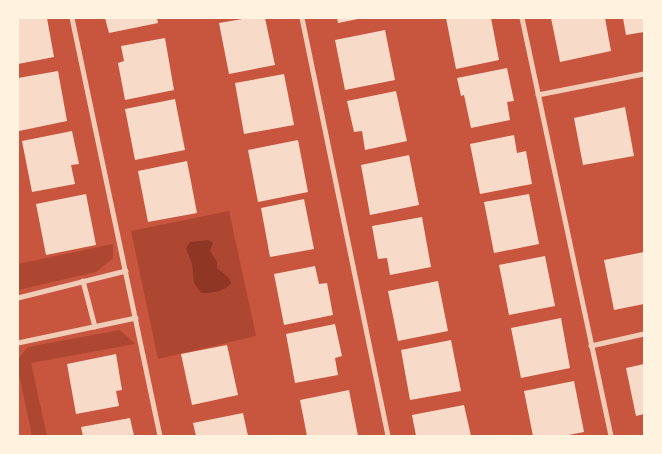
<svg xmlns="http://www.w3.org/2000/svg" width="662" height="454" font-family="Mulish,sans-serif">
  <style>
    .green { fill: #ae4732 }
    .water { fill: #8f3625 }
    .building { fill: #f7dbc8 }
    .lines { fill: none; stroke-linecap: round; stroke-linejoin: round }
    .minor { stroke: #f1ccb7; stroke-width: 5 }
  </style>
  <rect width="100%" height="100%" fill="#c8553d"/>
  <g class="green">
    <path d="M229,211l27,125 -98,23 -27,-128z"/>
    <path d="M113,244v14l-17,14 -78,18v-26z"/>
    <path d="M120,330l15,14 -104,19 16,73h-15l-14,-67v-10l10,-12z"/>
  </g>
  <path class="water" d="M208,240l5,2 -3,9 7,11v6l12,10 2,5c-6,9 -20,10 -30,10l-7,-10 -2,-19 -6,-16 4,-6z"/>
  <g class="building">
    <path d="M18,18h29l7,39 -36,7z"/>
    <path d="M105,18h52l1,5 -49,10z"/>
    <path d="M248,18h17l10,47 -46,9 -10,-51z"/>
    <path d="M337,18h26l-25,5z"/>
    <path d="M446,18h45l8,42 -43,9z"/>
    <path d="M551,18h54l6,33 -51,11z"/>
    <path d="M623,18h21v14l-18,3z"/>
    <path d="M385,30l10,50 -50,10 -10,-50z"/>
    <path d="M165,38l9,52 -49,10 -7,-37 6,-2 -3,-15z"/>
    <path d="M507,68l7,33 -7,1 3,18 -39,8 -7,-33 -3,1 -4,-18z"/>
    <path d="M58,71l9,50 -48,10 -1,-53z"/>
    <path d="M284,74l10,51 -50,9 -9,-51z"/>
    <path d="M396,91l11,50 -42,9 -3,-19 -8,1 -7,-31z"/>
    <path d="M175,99l10,51 -50,10 -10,-51z"/>
    <path d="M625,107l9,49 -51,9 -9,-47z"/>
    <path d="M72,131l7,33 -8,1 4,19 -43,8 -10,-51z"/>
    <path d="M514,135l3,18 9,-2 6,33 -52,10 -10,-50z"/>
    <path d="M298,140l10,52 -50,10 -10,-52z"/>
    <path d="M409,155l10,50 -49,10 -9,-50z"/>
    <path d="M187,161l10,52 -49,9 -10,-51z"/>
    <path d="M86,194l10,51 -50,10 -10,-51z"/>
    <path d="M529,194l10,50 -45,9 -10,-51z"/>
    <path d="M304,199l10,50 -44,8 -9,-49z"/>
    <path d="M422,217l9,50 -41,8 -3,-17 -9,1 -6,-33z"/>
    <path d="M644,252v52l-30,6 -10,-50z"/>
    <path d="M545,256l10,50 -46,9 -10,-50z"/>
    <path d="M315,266l4,18 8,-1 6,32 -49,10 -10,-51z"/>
    <path d="M438,281l10,50 -50,10 -10,-50z"/>
    <path d="M561,318l9,50 -49,10 -10,-50z"/>
    <path d="M335,324l7,32 -7,2 3,17 -43,8 -9,-49z"/>
    <path d="M451,340l10,51 -51,9 -9,-50z"/>
    <path d="M227,345l11,50 -46,10 -11,-51z"/>
    <path d="M116,354l6,36 -6,1 3,15 -43,8 -9,-50z"/>
    <path d="M644,364v50l-8,2 -10,-48z"/>
    <path d="M574,381l10,51 -21,4h-30l-9,-45z"/>
    <path d="M349,390l9,46h-51l-7,-36z"/>
    <path d="M464,405l7,31h-55l-4,-21z"/>
    <path d="M243,413l5,23h-52l-3,-13z"/>
    <path d="M130,418l4,18h-51l-2,-9z"/>
  </g>
  <g class="lines">
    <g class="minor">
      <path d="M72,18l88,418"/>
      <path d="M302,18l86,418"/>
      <path d="M522,18l89,418"/>
      <path d="M538,95l106,-21"/>
      <path d="M83,281l12,46"/>
      <path d="M18,298l108,-27"/>
      <path d="M18,343l118,-25"/>
      <path d="M591,346l53,-12"/>
    </g>
  </g>
  <rect width="662" height="454" fill="none" stroke="#fff3e0" stroke-width="38"/>
</svg>
